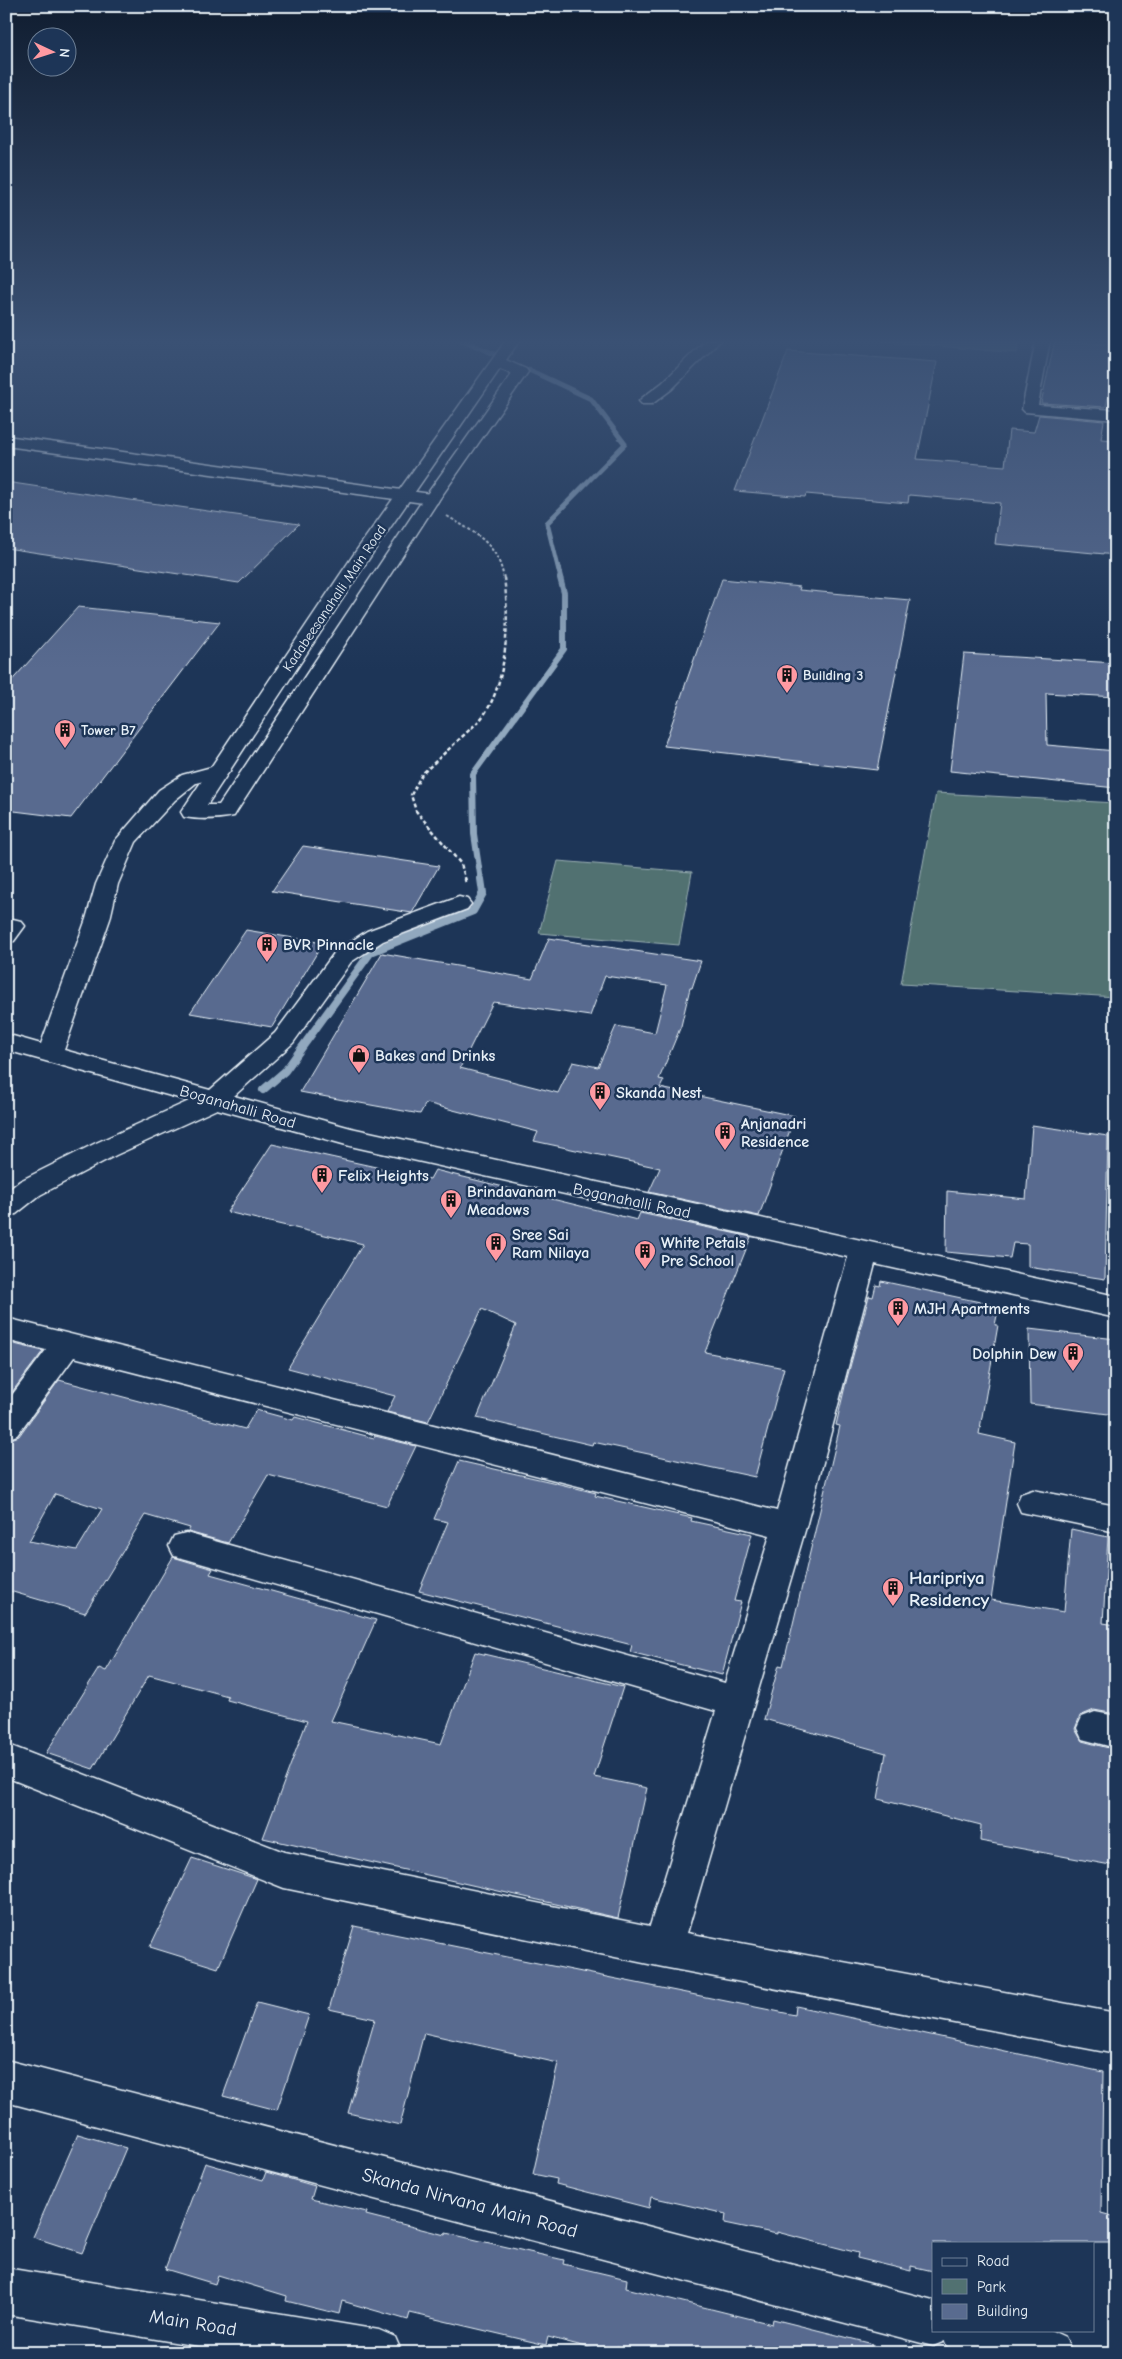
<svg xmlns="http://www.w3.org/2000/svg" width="1122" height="2359" font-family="'Comic Neue',sans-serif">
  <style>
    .green { fill: #517171; stroke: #9cb1b4 }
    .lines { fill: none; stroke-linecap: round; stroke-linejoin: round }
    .stream-far2 { stroke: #91a8be; stroke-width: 5 }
    .stream-far1 { stroke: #91a8be; stroke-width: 6 }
    .stream { stroke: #91a8be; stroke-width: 8 }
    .building { fill: #596b8f; stroke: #e8f1f8; fill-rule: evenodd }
    .minor-casing { stroke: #e8f1f8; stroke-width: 3 }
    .major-casing { stroke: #e8f1f8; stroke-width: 3 }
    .path-far2 { stroke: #e8f1f8; stroke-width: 2; stroke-dasharray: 3 2; stroke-linecap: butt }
    .path-far1 { stroke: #e8f1f8; stroke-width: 2.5; stroke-dasharray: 4 2.5; stroke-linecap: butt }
    .path { stroke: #e8f1f8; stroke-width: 3; stroke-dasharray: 4.5 4; stroke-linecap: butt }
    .minor { fill: #1d3557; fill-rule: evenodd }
    .major { fill: #1d3557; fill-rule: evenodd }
    .labels { text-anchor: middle; stroke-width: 5; stroke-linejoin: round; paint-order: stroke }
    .far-street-label { font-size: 14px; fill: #e8f1f8; stroke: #1d3557 }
    .far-poi-label { font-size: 14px; font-weight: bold; fill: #e8f1f8; stroke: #1d3557; text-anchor: start }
    .poi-label { font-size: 16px; font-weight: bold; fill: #e8f1f8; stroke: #1d3557; text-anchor: start }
    .street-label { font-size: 16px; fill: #e8f1f8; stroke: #1d3557 }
    .near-poi-label { font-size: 19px; font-weight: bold; fill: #e8f1f8; stroke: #1d3557; text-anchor: start }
    .near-street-label { font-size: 19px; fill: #e8f1f8; stroke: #1d3557 }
  </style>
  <rect width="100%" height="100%" fill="#1d3557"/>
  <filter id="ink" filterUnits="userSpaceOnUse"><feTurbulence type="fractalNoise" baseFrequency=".02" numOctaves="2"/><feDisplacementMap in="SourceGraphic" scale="10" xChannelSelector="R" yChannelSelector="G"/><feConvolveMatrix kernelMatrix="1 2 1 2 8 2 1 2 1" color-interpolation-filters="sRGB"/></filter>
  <g filter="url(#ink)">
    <g class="green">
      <path d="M883,340h135l-1,13 -134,-12z"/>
      <path d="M936,793l180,10v194l-215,-13z"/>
      <path d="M558,861l134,11 -13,73 -140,-12z"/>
    </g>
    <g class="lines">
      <g class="stream-far2">
        <path d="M462,340l32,14"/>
        <path d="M529,370l62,29 34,45 -78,79 14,56"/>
      </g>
      <path class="stream-far1" d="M481,881l-7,-47 -1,-60 91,-125v-56l-4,-15"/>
      <path class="stream" d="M263,1090l22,-19 86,-119 102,-41 10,-18 -2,-14"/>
    </g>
    <g class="building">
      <path d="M1055,340l61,5v44l-7,-1 -3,19 -65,-4z"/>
      <path d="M788,351l149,11 -20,97 88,7 4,-36 25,2 5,-17 65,6 -3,18 15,1v115l-121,-11 5,-41 -91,-8 -1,8 -102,-9 -1,3 -70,-6z"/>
      <path d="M6,482l40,6 253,36 -60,59 -233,-35z"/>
      <path d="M722,579l78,8 -1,3 111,10 -33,170 -213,-24z"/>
      <path d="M78,607l142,15 -149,196 -65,-8v-123z"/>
      <path d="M964,654l152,9v34l-70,-4 1,52 69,6v37l-166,-17z"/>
      <path d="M303,846l136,20 -27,47 -140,-22z"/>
      <path d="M246,930l77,13 -51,84 -82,-14z"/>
      <path d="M549,938l152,23 -9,27h-2l-9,38 -22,53 5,1 -4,8 135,28 -36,100 -110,-24 11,-24 -126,-27 4,-9 -112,-29 -6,11 -120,-22 82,-139 150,26zM605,976l62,9 -12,48 -39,-7 -18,41 -25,-5 -15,31 -98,-25 33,-66 97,14z"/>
      <path d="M1032,1125l76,11 -3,143 -77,-12v-23l-15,-1 -3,15 -64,-6 1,-61 79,8z"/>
      <path d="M272,1144l158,35 5,-9 202,50 3,-7 111,24 -46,115 79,16 -29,109 -162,-35 -1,3 -115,-27 39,-93 -34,-16 -54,113 -41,-10 8,-16 -107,-28 75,-124 -136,-32z"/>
      <path d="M881,1281l118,25 -4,19h3l-19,109 36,8 -24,158 73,12 7,-83 37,8 -5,86 13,2v89l-22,-4 -14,6 -5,13 7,12 34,9v116l-136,-25 1,-16 -103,-26 8,-46 -122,-34 15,-54 4,1 57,-240 -4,-1 10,-43 23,-86 4,1 3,-12 4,1z"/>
      <path d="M1029,1329l87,10v76l-86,-11z"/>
      <path d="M6,1342l37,9 -37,49z"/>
      <path d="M59,1380l186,49 11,-19 37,10 2,-3 79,21 1,-2 41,10 -29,60 -119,-31 -40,68 -40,-11 2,-4 -45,-13 -60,98 -79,-23v-149l13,-5zM55,1494l47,15 -25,41 -48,-9z"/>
      <path d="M459,1461l93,21 44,11 -1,3 97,22 -1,3 61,13 -18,67 7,1 -19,73 -92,-23 2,-7 -213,-54 29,-69 -14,-3z"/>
      <path d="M173,1557l40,12 -3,5 166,46 -45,101 110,23 34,-92 148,35 -29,90 53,11 -29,130 -355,-80 44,-117 -80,-21 1,-4 -79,-21 -56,94 -47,-16 53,-85 7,3z"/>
      <path d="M192,1858l65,21 -39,89 -68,-21z"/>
      <path d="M354,1926l441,89 1,-9 307,66 -2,141 15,4v26h-183v28l-22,-5v5l-54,-13 1,-5 -81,-21v2l-52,-11 1,-9 -75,-17 -2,11 -93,-24 1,-5 -24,-5 25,-111 -134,-30 -24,92 -52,-12 27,-94 -46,-10z"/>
      <path d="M257,2002l52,13 -32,95 -54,-14z"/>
      <path d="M78,2134l48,14 -44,105 -49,-16z"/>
      <path d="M205,2163l58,17 3,-8 49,14 -4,13 56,13 -1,3 79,20 1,-2 118,27 -1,4 64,15 -1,9 146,36 1,-5 100,25 -1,9h-231l-25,-7 -1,7h-6l-61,-16 -2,8 -136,-32 -2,7 -66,-19 -3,13 -53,-13 1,-5 -69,-21 -3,9 -50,-15z"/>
    </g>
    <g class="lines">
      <g class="minor-casing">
        <g id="minor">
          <path d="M706,340h15l-49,49 -20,15h-10l-3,-3 3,-3 20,-15z"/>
          <path d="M1036,340h14l-12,65 78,5v10l-91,-8 -3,-3z"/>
          <path d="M6,436l425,58 6,1 2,4 -2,4 -6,1 -425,-58z"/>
          <path d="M219,765l7,2 4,4 -4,4 -30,8 -21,17 -39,42 -18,42 -8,35 -46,131 146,40 65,-57 60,-81 32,-21 92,-34 8,2 4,5 -4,5 -84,32 -32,21 -58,81 -59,53 117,32 765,168v22l-241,-54 -69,263 -119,406 429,80v41l-453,-87 -379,-79 -278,-111v-33l278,108 366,74 66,-215 -530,-152 -12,-3 -5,-10 5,-10 12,-3 539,150 45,-148 -696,-178 -57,78 -11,4v-36l40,-53 -40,-10v-22l771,193 71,-254 -498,-111 -133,-37 -101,46 -76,40 -24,19 -10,2v-24l14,-11 76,-38 93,-42 -183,-51v-16l35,10 45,-125 10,-35 19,-43 44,-51 23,-15z"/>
          <path d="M13,919l8,2 4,5 -11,15 -8,2v-22z"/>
          <path d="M1033,1490l83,16v26l-95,-20 -4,-9 4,-9z"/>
          <path d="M1095,1712l21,4v32l-34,-9 -5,-11 5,-11z"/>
          <path d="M6,2060l927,240v30h117l15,7 7,16h-109l-16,-7 -2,-5 -12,5 -927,-244z"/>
          <path d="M6,2268l373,62 16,7 7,16h-162l-234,-39z"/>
        </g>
      </g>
      <g class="major-casing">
        <path id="major" d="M506,340h14l-14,20 20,9 2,3 -92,132 -199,307 -3,5c-15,3 -35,4 -50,1l-3,-5 175,-261zM500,369l12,5 -92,130 -201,301h-12l167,-254z"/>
      </g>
      <path class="path-far2" d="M447,516c28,17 51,27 57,63"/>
      <path class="path-far1" d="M466,881l-5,-17 -45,-53 -5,-16 11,-21 57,-53c29,-32 31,-103 25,-143"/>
      <path class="path" d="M465,879l1,3"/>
      <use href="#minor" class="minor"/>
      <use href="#major" class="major"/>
    </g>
  </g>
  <linearGradient id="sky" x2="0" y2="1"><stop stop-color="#101d30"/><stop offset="0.51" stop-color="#3a5174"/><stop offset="1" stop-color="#3a5174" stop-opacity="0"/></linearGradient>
  <rect width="1122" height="670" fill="url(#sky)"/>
  <defs>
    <g id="building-pin" transform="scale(1.125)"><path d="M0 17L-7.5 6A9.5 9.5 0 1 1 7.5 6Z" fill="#ff9aa2" stroke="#1d3557"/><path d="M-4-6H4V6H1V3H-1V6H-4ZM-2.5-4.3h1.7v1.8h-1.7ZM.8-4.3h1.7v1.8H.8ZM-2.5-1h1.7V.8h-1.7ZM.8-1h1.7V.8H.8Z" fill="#111"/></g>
    <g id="shop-pin" transform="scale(1.125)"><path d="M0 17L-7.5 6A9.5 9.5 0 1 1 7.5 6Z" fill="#ff9aa2" stroke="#1d3557"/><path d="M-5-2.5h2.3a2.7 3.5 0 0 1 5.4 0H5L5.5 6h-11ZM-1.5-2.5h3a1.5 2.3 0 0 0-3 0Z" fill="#111"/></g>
  </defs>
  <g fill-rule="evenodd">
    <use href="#building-pin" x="787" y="675"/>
    <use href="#building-pin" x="65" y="730"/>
    <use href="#building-pin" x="267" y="944"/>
    <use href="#shop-pin" x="359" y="1055"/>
    <use href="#building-pin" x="600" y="1092"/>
    <use href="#building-pin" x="725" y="1132"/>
    <use href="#building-pin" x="322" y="1175"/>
    <use href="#building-pin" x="451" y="1200"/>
    <use href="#building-pin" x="496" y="1243"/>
    <use href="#building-pin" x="645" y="1251"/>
    <use href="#building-pin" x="898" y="1308"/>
    <use href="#building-pin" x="1073" y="1353"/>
    <use href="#building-pin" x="893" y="1588"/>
  </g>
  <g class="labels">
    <g class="far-street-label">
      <text transform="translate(334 598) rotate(-56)" y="5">Kadabeesanahalli Main Road</text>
    </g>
    <g class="far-poi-label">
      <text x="803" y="680">Building 3</text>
      <text x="81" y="735">Tower B7</text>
    </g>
    <g class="poi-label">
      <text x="283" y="950">BVR Pinnacle</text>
      <text x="375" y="1061">Bakes and Drinks</text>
      <text x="616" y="1098">Skanda Nest</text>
      <text x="741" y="1129">Anjanadri<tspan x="741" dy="18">Residence</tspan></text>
      <text x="338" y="1181">Felix Heights</text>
      <text x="467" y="1197">Brindavanam<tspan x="467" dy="18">Meadows</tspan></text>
      <text x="512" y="1240">Sree Sai<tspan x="512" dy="18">Ram Nilaya</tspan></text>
      <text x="661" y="1248">White Petals<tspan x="661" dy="18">Pre School</tspan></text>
      <text x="914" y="1314">MJH Apartments</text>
      <text x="1057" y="1359" text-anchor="end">Dolphin Dew</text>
    </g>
    <g class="street-label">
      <text transform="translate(238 1106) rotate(16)" y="6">Boganahalli Road</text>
      <text transform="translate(632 1200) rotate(12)" y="6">Boganahalli Road</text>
    </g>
    <g class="near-poi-label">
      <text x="909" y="1584">Haripriya<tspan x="909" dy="22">Residency</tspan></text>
    </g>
    <g class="near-street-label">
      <text transform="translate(470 2202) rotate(15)" y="7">Skanda Nirvana Main Road</text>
      <text transform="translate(193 2322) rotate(9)" y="7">Main Road</text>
    </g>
  </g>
  <rect width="1122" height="2359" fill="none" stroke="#1d3557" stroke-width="25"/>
  <rect x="12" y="12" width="1097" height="2334" fill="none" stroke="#e8f1f8" stroke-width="2" filter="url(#ink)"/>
  <rect x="932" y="2242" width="162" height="90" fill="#1d3557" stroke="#6e8097"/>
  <rect x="942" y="2258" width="25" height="8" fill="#1d3557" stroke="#6e8097"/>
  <text x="977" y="2266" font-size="15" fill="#e8f1f8">Road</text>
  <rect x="942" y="2279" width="25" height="15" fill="#517171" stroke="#6e8097"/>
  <text x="977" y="2292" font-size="15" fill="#e8f1f8">Park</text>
  <rect x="942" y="2304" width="25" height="15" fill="#596b8f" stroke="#6e8097"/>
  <text x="977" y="2316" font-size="15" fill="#e8f1f8">Building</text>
  <g transform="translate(52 52) rotate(94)"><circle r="24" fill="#1d3557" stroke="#6e8097"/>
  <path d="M0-4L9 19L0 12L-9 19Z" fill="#ff9aa2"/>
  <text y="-8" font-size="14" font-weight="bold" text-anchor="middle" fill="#e8f1f8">N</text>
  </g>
</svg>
